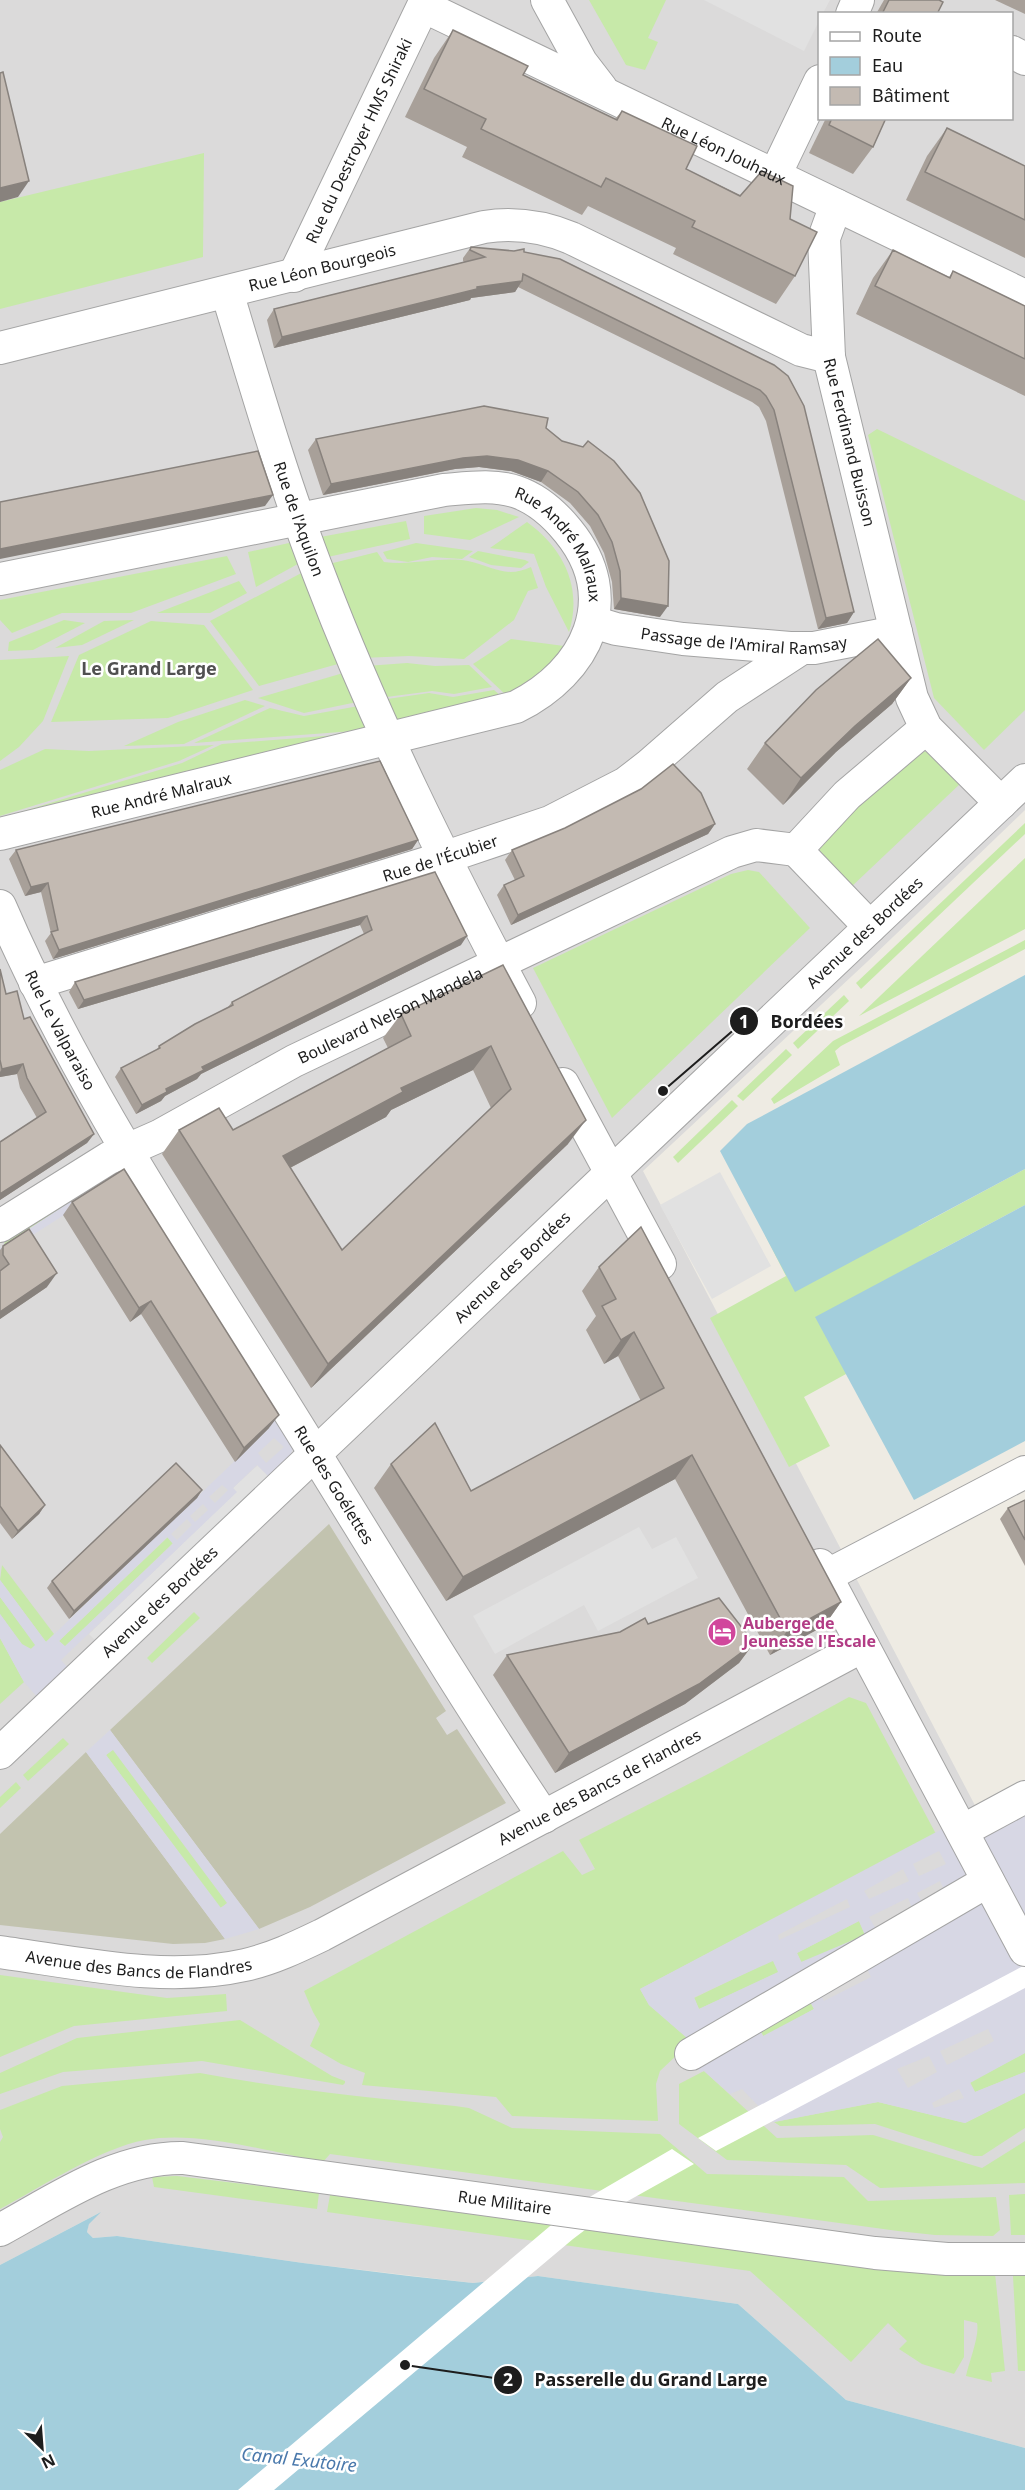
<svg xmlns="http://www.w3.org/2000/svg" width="1025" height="2490" font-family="'Noto Sans',sans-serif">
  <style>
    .residential { fill: #dbdada; fill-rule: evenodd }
    .construction { fill: #c2c3af }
    .grass { fill: #c7e9a9 }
    .parking { fill: #e1e1e1 }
    .plaza { fill: #d7d7e4; fill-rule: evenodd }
    .water { fill: #a3cedc }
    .pier { fill: #fff }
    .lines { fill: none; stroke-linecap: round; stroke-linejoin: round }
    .street-casing { stroke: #a4a4a4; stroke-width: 34 }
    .street { stroke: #fff; stroke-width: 32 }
    .wall { fill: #a8a099; fill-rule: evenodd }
    .shaded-wall { fill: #88827d }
    .building { fill: #c3bab2; stroke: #88827d; stroke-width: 1.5; fill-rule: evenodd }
    .labels { text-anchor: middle; stroke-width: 5; stroke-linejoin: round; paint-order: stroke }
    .street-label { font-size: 16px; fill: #1d1d1d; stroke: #fff }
    .hotel-label { font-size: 16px; font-weight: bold; fill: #b23c85; stroke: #fff; text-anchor: start }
    .neighbourhood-label { font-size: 18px; font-weight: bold; fill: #505050; stroke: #fff }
    .water-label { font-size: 18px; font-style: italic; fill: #4a79ac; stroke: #fff }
    .leader { fill: none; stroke: #1d1d1d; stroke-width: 2 }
    .callout-dot { fill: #1d1d1d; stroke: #fff; stroke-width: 2 }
    .mark-label { font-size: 18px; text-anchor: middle; font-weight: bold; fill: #fff }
    .callout-label { font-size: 18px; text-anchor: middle; font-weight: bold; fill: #1d1d1d; stroke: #fff; stroke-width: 5; stroke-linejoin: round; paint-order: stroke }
  </style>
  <rect width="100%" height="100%" fill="#eeebe3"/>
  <path class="residential" d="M0,0h1025v810l-158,152 -224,209 382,730v547l-179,-48 -108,-96 -200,-28 -65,7 -170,-20 -186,-27 -24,2 -6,-6 2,-9 10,-10 -99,52zM820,14h192v104h-192z"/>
  <g class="construction">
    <path d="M329,1524l117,187 -10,7 11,17 10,-6 49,74 -196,104 -51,22 -149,-199z"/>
    <path d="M86,1752l139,187 -20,4 -32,1 -173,-19v-91z"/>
  </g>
  <g class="grass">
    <path d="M589,0h77l-18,38 10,4 -13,28 -19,-5z"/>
    <path d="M204,153l-1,104 -203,52v-107z"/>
    <path d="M877,429l148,72v209l-41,40 -50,-52 -66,-263z"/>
    <path d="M476,508l21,2 22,7 -49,23 -46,-6v-18z"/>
    <path d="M406,521l4,18 -87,19 -8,-20z"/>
    <path d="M527,522c36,26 56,65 42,110l-23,-45 -12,-33 -44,-6z"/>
    <path d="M298,541l7,19 -49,27 -8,-35z"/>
    <path d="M416,543l57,8 -11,8 -30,-2 -24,5 -21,-3 -4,-7z"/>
    <path d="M478,551l47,9 4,2 -8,6 -30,-3 -22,-8z"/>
    <path d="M377,552l7,10c29,4 56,-6 84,-1 25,5 37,18 63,6l7,21 -10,3 -14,29 -50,39 -55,-3 -47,2 -37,-93z"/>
    <path d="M227,556l9,18 -105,39h-69l-50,20 -12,-13v-20z"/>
    <path d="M309,569l36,93 -86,24 -49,-65z"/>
    <path d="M239,581l8,12 -37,20h-53z"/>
    <path d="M64,620l21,3 -52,27 -25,1 1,-9z"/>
    <path d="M134,620l-52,25 -27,3 49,-27z"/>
    <path d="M151,621l53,4 49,65 -85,28 -117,4 28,-67z"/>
    <path d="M511,639l53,7 -21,28 -36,22 -34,-32z"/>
    <path d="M69,656l-26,65 -24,26 -19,14v-101z"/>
    <path d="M407,663l28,3 34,-1 23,22 -38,7 -22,-3 -53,7 -13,-32z"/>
    <path d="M350,671l12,30 -58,12 -46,-15z"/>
    <path d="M494,690l8,7 -111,27 -11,-24 49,-7 24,4z"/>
    <path d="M245,700l20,6 -81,38 -60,2 54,-24z"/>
    <path d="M364,705l3,25 -173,13 76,-35 34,8z"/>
    <path d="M350,734l-346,83 178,-54 40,-19z"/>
    <path d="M214,745l-35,16 -179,55v-46l45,-21 44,2z"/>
    <path d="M923,751l8,2 30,30 -111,105 -30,-34v-8l24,-28 73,-66z"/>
    <path d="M1025,823v11l-164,155 -5,-6z"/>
    <path d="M1025,858v71l-166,87z"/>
    <path d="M748,870l11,2 51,56 -198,190 -79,-150 198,-94z"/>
    <path d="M1025,940v9l-184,97 -6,5 5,14 -66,39 -3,-5 62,-58z"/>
    <path d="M844,995l5,6 -51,48 -5,-6z"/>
    <path d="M786,1049l6,6 -49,46 -6,-5z"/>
    <path d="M732,1100l6,6 -60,57 -5,-6z"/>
    <path d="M1025,1169v36l-94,50 -85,119 -42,23 26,49 -41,21 -79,-149 76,-42 -21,-41 154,-9z"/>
    <path d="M87,1178l6,9 -89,58 4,-16z"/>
    <path d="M168,1537l5,6 -108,104 -6,-6z"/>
    <path d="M2,1565l52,69 -8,8 -46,-62z"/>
    <path d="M0,1597l36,48 -5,4 -9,-4 -22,-31z"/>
    <path d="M194,1612l6,6 -48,45 -5,-5z"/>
    <path d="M0,1638l24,44 -24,22z"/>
    <path d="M849,1697l17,6 70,131 -296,155 9,16 40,34 -11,15 -18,17 -4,13 2,37 -146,-5 -16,-19 -134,-12 3,-12 -24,-9 -31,-18 10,-22 -7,-12 -9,-21 259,-140 19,24 13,-6 -16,-29 133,-68z"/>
    <path d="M63,1738l6,6 -41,37 -5,-6z"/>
    <path d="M113,1749l115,154 -8,5 -114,-153z"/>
    <path d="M16,1782l5,6 -21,20v-11z"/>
    <path d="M859,1921l6,14 -63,28 -5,-10z"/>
    <path d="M773,1960l6,12 -80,37 -5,-11z"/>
    <path d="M0,1975l167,23 59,-4 1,17 -153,15 -74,31z"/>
    <path d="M806,1994l8,15 -50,28 -9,-15z"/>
    <path d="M240,2020l92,56 13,5v2l-2,2 -141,-24 -139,11 -63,22v-21l77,-35z"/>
    <path d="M1025,2053v19l-50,20 -5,-10z"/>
    <path d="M704,2071l73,67 96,-3 109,33 43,-27v42l-145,5 -34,-23 -119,-5 -48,-36v-40z"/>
    <path d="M200,2073c85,16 169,25 255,33l14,2 43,20 148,6 47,40 137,3 24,24 128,-4 4,33 -7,6 -58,-1 -37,-4 -568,-77 -7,8c-51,-10 -127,-32 -178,-22 -44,8 -104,47 -145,69v-67l3,-5 -3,-8v-19l62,-24z"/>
    <path d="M1025,2093v35l-43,28h-8l-99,-32 -95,2 -6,-4 104,-20 87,21z"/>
    <path d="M177,2176l142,17 -2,16 -163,-22 -2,-10z"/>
    <path d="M1025,2194v41h-14l-2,-40z"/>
    <path d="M330,2195l522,71 80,8 63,-1 10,98 -14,2 1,9 -26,-6c3,-14 14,-41 11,-53l-13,-3v37l-10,17 -32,-10 -23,-15 8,-8 -19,-18 -37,39 -101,-91 -423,-59z"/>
    <path d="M1025,2275v96h-7l-5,-95z"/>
  </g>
  <g class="parking">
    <path d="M704,0h126l-7,13 -3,1 -1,7 -15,30z"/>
    <path d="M720,1172l51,94 -59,33 -52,-94z"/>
    <path d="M258,1465l11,12 -172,165 -8,-8 147,-142 -3,-4z"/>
    <path d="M639,1527l13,22 24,-12 22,41 -100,53 -14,-26 -89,49 -22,-38z"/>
  </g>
  <g class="plaza">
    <path d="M123,1168l170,280 -3,8 -21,21 -12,-12 -24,23 4,4 -176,168 8,9 -31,29 -14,-16 -24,-44v-24l22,30 9,5 4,-4 -35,-48v-17l46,62 223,-214 -155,-245 -114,73v-8l93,-61 -6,-9zM274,1438l10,9 -18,16 -8,-10zM222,1485l6,5 -13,13 -6,-6zM203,1504l5,6 -13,12 -5,-6zM187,1519l5,6 -15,15 -6,-6zM167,1537l6,7 -108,102 -6,-5z"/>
    <path d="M110,1730l149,199 -34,10 -139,-187zM113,1750l114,153 -6,5 -115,-153z"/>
    <path d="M1025,1785v268l-55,30 5,9 50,-20v21l-60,30 -87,-21 -104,20 -32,-33 -12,5 -26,-23 -4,1 -9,-18 -3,-15 -39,-34 -9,-16zM939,1851l7,13 -27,12 -6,-12zM903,1869l6,12 -40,18 -5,-8zM940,1881l8,17 -23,10 -8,-15zM908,1898l6,15 -38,16 -7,-12zM847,1899l3,8 -71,33 -1,-5zM859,1921l6,14 -64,27 -4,-9zM773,1961l5,11 -79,37 -5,-12zM865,1964l6,13 -47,24 -7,-12zM806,1994l8,15 -51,27 -7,-13zM988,2029l6,12 -47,24 -7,-14zM929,2056l8,16 -29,16 -11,-19zM959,2089l5,9 -30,10 -2,-5z"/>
  </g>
  <g class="water">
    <path d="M1025,975v194l-230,123 -75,-141 27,-27z"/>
    <path d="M1025,1205v236l-111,59 -99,-183z"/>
    <path d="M101,2212l-12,12 -2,8 6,6 24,-2 186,27 106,13 64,7 65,-7 200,28 108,96 179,48v42h-1025v-225z"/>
  </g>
  <g class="pier">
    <path d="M1025,1965v23l-309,163 -18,-13z"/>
    <path d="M672,2149l22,15 -84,47 -37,28 -299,251h-36l318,-269 25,-19z"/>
  </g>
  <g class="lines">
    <g class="street-casing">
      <g id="street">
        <path d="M547,0l34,62 20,26"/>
        <path d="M852,14l6,-14"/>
        <path d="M1012,52l13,7"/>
        <path d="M775,175l45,-94"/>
        <path id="s1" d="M836,205l-12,33 5,119 83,341 14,30 75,75"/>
        <path id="s2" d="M294,276l129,-270 602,290"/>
        <path id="s3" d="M227,292c29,96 57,192 93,285 56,147 126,287 200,426"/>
        <path id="s4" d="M0,348l484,-121c31,-5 58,-1 87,11l230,112 28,7"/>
        <path id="s5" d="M0,579l444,-89c24,-2 50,-6 73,2 20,7 38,23 51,39 55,67 19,141 -52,176l-516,127"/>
        <path id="s6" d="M593,622l23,7 67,10 107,9h24l82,-16"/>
        <path d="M796,850l51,-55 79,-67"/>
        <path d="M796,850l74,77"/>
        <path id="s7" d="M0,906c73,169 174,322 271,477 91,145 178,292 273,434"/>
        <path id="s8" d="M35,983l408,-125 107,-36 76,-39 22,-17 79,-69 75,-49"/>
        <path d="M563,1084l97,180"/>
        <path id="s9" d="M0,1226l109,-68 50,-22 135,-75 438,-209 24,-7 40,5"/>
        <path d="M820,1565l205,385"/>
        <path d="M826,1576l199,-104"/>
        <path id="s10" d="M0,1753l1025,-973"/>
        <path d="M962,1831l63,-34"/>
        <path id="s11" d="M0,1952c80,11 165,31 245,13 27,-6 52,-18 77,-30l541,-289"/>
        <path d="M691,2054l297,-173"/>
        <path id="s12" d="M0,2230c57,-31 116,-73 183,-72l692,95 72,6h78"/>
      </g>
    </g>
    <use href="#street" class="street"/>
  </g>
  <g class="wall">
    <path d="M884,0h55l-2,14h-61z"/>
    <path d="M995,0h30v14z"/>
    <path d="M453,30l70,45 92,44 7,-8 64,58 104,50 5,57 -19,28 -103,-50 3,-6 -88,-42 -6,9 -120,-58 5,-10 -62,-30 29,-59z"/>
    <path d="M826,118h60l-13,29 -20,27 -44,-21z"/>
    <path d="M947,128l78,38v92l-119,-58 21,-44z"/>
    <path d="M471,247l53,5 250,113 80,247 -7,11 -29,6 -52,-208 -7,-14 -7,-5 -234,-115 -3,5 -44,6 -1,2 -196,48 -7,-28 7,-11 190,-47 -1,-1v-3z"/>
    <path d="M893,250l56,27 4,-6 72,35v90l-169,-82 17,-36z"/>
    <path d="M546,428l114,189 -46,-8 -2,-27 -8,-29 -14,-27 -20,-23 -29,-21 -30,-11 -32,-4 -24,2 -132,26 -15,-45 8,-11z"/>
    <path d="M911,678l-19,26 -56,48 -53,53 -36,-36 18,-26z"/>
    <path d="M715,824l-7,10 -197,91 -14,-30 7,-10 11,-5 -10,-20 7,-10z"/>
    <path d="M418,840l-6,9 -359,110 -8,-18 6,-8 -10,-41 -16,4 -16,-37 7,-9z"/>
    <path d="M435,872l26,73 -260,129 -4,5 -32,17 -4,5 -25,13 -21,-37 6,-9 35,-17 3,-5 69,-39 4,-5 132,-68 -4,-9 -282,84 -9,-17 6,-10z"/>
    <path d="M503,965l65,179 -257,244 -149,-234 17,-24h54l155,-82 -5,-10 18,-24zM473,1070l18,38 -149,142 -52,-82 96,-51 5,-7z"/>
    <path d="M0,969l6,25 18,25 70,115 -7,9 -87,57v-58l37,-24 -17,-30 -3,-14 -17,3z"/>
    <path d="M72,1202l197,226 -34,34 -94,-148 -11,8 -67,-107z"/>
    <path d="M3,1246l44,41 -47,32v-69z"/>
    <path d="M599,1267l242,335 -17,24 -54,29 -95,-176 -229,122 -72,-113 17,-24 80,27 170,-90 -23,-45 -14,8 -18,-34 10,-14 -14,-25z"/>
    <path d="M0,1445l45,60 -6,9 -27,25 -12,-16z"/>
    <path d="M202,1490l-5,8 -128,121 -22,-31 5,-7z"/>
    <path d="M1025,1500v66l-25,-47 8,-11z"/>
    <path d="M648,1624l106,19 -15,20 -54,41 -130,69 -62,-98 14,-20 113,-23z"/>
  </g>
  <g class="shaded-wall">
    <path d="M29,181l-11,16 -18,5v-14z"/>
    <path d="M522,281l-7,11 -44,6 -1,2 -196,48 8,-11 195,-50z"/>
    <path d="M487,456l31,4 30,11 -7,11 -30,-11 -32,-4 -24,2 -132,26 8,-11 132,-26z"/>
    <path d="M273,495l-8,11 -265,53v-10z"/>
    <path d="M621,598l47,8 -8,11 -46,-8z"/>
    <path d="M854,612l-7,11 -29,6 8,-11z"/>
    <path d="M911,678l-19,26 -56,48 -53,53 18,-27 54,-52z"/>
    <path d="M715,824l-7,10 -197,91 7,-10z"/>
    <path d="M418,840l-6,9 -359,110 6,-9z"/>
    <path d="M48,883l-7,9 -16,4 6,-9z"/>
    <path d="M367,916l-7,9 -282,84 6,-9z"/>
    <path d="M467,936l-6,9 -260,129 -4,5 -32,17 -4,5 -25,13 6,-9 60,-38z"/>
    <path d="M491,1046l-18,24 -82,40 -5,7 -121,64 18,-25 118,-68z"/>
    <path d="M23,1064l-6,10 -17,3v-5l2,-3z"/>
    <path d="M586,1120l-18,24 -257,244 17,-24z"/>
    <path d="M94,1134l-7,9 -87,57v-6z"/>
    <path d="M57,1273l-10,14 -47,32v-7z"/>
    <path d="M151,1301l-10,13 -11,8 9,-14z"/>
    <path d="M634,1332l-16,24 -14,8 17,-24z"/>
    <path d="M279,1415l-10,13 -34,34 9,-14z"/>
    <path d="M692,1455l-17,24 -229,122 17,-24z"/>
    <path d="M202,1490l-5,8 -128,121 5,-8z"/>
    <path d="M45,1505l-6,9 -27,25 6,-8z"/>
    <path d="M841,1602l-17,24 -54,29 17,-24z"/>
    <path d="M754,1643l-15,20 -54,41 -130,69 14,-20z"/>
  </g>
  <g class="building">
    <path d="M889,0h50l4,2 -6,12h-55z"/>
    <path d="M453,30l75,36 -5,9 94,45 5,-9 75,35 -11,23 54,27 22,-25 31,15 -3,33 27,13 -22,44 -103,-49 3,-6 -89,-43 -5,9 -120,-58 5,-10 -62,-30z"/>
    <path d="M3,72l26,109 -29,7v-115z"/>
    <path d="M832,118h54l-13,29 -44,-22z"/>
    <path d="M947,128l78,38v54l-100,-48z"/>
    <path d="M471,247l43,4 10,-2v3l36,7 214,106 14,11 16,30 50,206 -28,6 -52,-208 -8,-14 -6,-6 -237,-116 -1,7 -45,6v2l-195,48 -8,-28 211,-52 -15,-7z"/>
    <path d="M893,250l57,28 3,-7 72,35v53l-150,-73z"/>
    <path d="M484,406l64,12 -2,10 16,13 21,6 5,-6 26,20 26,32 29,68 -1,45 -47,-8 -1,-27 -8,-29 -14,-27 -20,-23 -30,-21 -30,-11 -31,-4 -24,2 -132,26 -15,-45z"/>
    <path d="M258,451l15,44 -273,54v-47z"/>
    <path d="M878,639l33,39 -56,48 -54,52 -36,-35 51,-53z"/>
    <path d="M380,761l38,79 -359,110 -8,-18 7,-2 -10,-47 -17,4 -15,-37z"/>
    <path d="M673,764l28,29 14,31 -197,91 -14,-30 20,-9 -12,-26 53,-22 76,-39z"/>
    <path d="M435,872l32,64 -265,131 2,3 -38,19 1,3 -25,13 -21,-37 39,-20 -1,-2 36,-22 38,-19 -1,-3 140,-72 -5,-14 -283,84 -9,-18z"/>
    <path d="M503,965l83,155 -258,244 -149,-234 40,-22 14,22 178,-94 -10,-22zM491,1046l20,43 -169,161 -59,-94 120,-64 -2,-4z"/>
    <path d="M0,969l6,25 11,-3 7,28 6,-2 64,117 -94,60v-52l46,-30 -19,-34 -4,-14 -21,5 -2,-9z"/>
    <path d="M124,1169l155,246 -35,33 -93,-147 -12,7 -67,-106z"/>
    <path d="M641,1227l200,375 -54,29 -95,-176 -229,122 -72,-113 44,-41 36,68 193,-103 -30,-56 -13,8 -19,-34 14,-7 -17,-32z"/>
    <path d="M29,1229l28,44 -57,39v-41l9,-7 -6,-9v-9z"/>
    <path d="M0,1445l45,60 -27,26 -18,-25z"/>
    <path d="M176,1463l26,27 -128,121 -22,-30z"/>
    <path d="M1025,1500v40l-17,-32z"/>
    <path d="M719,1598l35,45 -55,41 -130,69 -62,-98 113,-23 25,-14 3,6z"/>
  </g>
  <defs>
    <g id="hotel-disc" transform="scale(1.5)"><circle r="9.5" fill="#d1479c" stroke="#fff"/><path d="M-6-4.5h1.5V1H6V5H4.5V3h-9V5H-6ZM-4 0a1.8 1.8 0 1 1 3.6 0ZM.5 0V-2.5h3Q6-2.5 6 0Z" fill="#fff"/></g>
  </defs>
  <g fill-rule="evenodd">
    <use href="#hotel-disc" x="722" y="1632"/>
  </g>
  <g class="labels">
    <g class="street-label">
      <text dy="6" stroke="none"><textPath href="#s2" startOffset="150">Rue du Destroyer HMS Shiraki</textPath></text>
      <text dy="6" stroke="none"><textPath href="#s2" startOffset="633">Rue Léon Jouhaux</textPath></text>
      <text dy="6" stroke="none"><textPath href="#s4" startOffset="332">Rue Léon Bourgeois</textPath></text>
      <text dy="6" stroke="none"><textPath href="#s1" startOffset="242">Rue Ferdinand Buisson</textPath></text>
      <text dy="6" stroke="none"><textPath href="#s3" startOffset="238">Rue de l'Aquilon</textPath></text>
      <text dy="6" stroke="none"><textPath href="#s5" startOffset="597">Rue André Malraux</textPath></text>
      <text dy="6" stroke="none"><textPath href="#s6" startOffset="153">Passage de l'Amiral Ramsay</textPath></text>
      <text transform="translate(161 795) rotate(-14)" y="6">Rue André Malraux</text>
      <text dy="6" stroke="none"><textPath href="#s8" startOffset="424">Rue de l'Écubier</textPath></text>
      <text dy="6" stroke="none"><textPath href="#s10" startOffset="1192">Avenue des Bordées</textPath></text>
      <text dy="6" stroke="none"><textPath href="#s9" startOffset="444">Boulevard Nelson Mandela</textPath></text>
      <text dy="6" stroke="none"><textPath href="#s7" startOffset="138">Rue Le Valparaiso</textPath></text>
      <text dy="6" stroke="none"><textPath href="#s10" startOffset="706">Avenue des Bordées</textPath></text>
      <text dy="6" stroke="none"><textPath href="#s7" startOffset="669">Rue des Goélettes</textPath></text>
      <text dy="6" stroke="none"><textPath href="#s10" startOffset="220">Avenue des Bordées</textPath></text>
      <text dy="6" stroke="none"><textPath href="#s11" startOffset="644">Avenue des Bancs de Flandres</textPath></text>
      <text dy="6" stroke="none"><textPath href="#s11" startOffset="140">Avenue des Bancs de Flandres</textPath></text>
      <text dy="6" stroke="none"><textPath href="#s12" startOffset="524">Rue Militaire</textPath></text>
    </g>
    <g class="hotel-label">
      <text x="743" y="1629">Auberge de<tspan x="743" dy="18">Jeunesse l'Escale</tspan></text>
    </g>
    <g class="neighbourhood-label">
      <text x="149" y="675">Le Grand Large</text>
    </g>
    <g class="water-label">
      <text transform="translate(299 2460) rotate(6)" y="6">Canal Exutoire</text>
    </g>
  </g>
  <path class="leader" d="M663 1091L744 1021M405 2365L508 2380"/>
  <g class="callout-dot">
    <circle cx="663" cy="1091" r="6"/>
    <circle cx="405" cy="2365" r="6"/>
    <circle cx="744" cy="1021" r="15"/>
    <circle cx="508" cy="2380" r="15"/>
  </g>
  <g class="mark-label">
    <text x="744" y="1028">1</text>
    <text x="508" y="2386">2</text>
  </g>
  <g class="callout-label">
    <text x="807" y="1028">Bordées</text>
    <text x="651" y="2386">Passerelle du Grand Large</text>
  </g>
  <rect x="818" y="12" width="195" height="108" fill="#ffffff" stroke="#a5a5a5" stroke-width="1.5"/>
  <rect x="830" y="32" width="30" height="9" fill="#ffffff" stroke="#a5a5a5" stroke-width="1.5"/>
  <text x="872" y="42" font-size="18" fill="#1d1d1d">Route</text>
  <rect x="830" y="57" width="30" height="18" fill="#a3cedc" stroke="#a5a5a5" stroke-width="1.5"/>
  <text x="872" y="72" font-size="18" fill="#1d1d1d">Eau</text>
  <rect x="830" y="87" width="30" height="18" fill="#c3bab2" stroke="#a5a5a5" stroke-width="1.5"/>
  <text x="872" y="102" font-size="18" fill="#1d1d1d">Bâtiment</text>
  <g transform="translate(42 2448) rotate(155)" stroke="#ffffff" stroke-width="4.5" paint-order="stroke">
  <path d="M0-4.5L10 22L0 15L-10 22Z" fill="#1d1d1d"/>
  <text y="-9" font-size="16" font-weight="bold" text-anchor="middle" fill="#1d1d1d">N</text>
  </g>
</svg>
